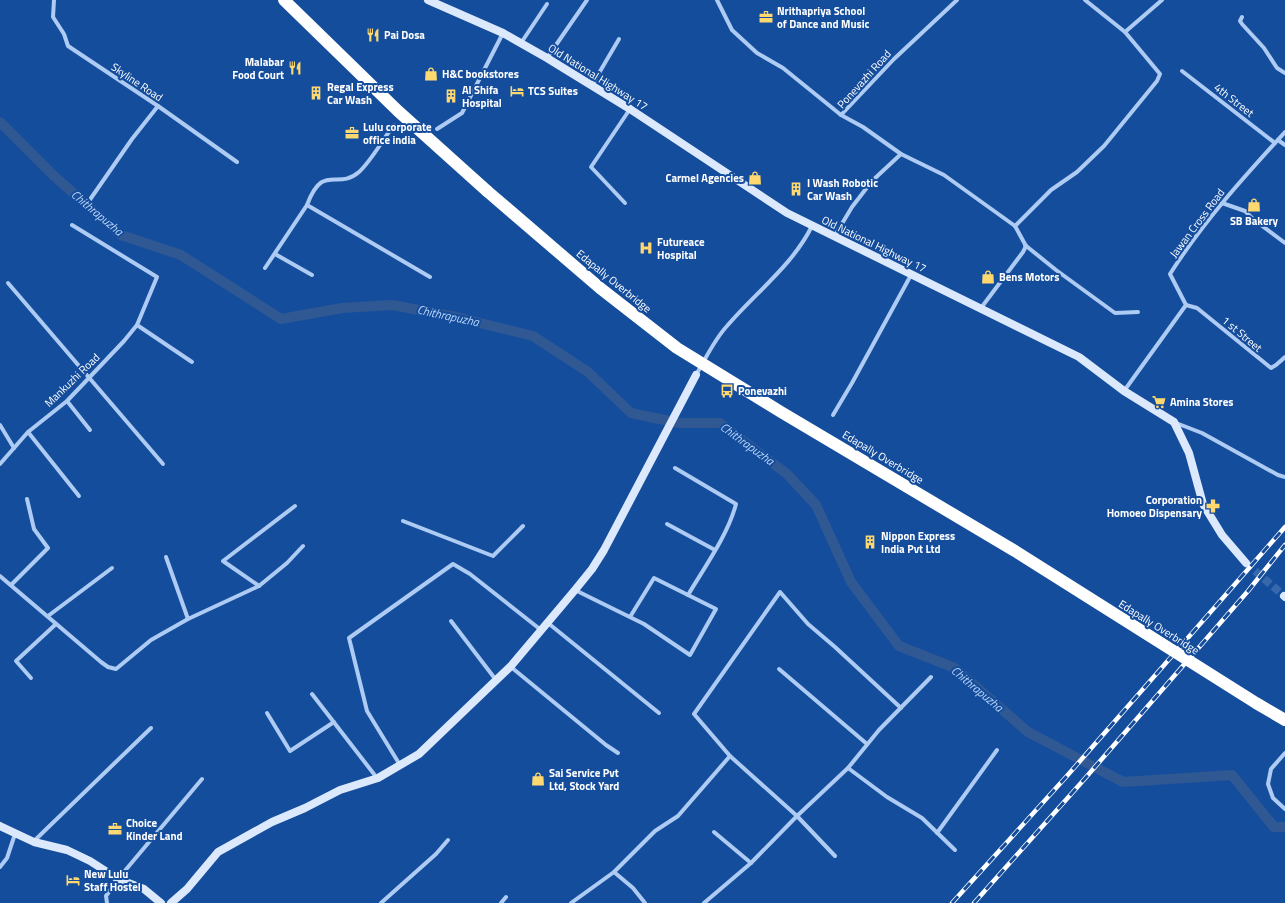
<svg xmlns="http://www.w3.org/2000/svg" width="1285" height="903" font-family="'Titillium Web',sans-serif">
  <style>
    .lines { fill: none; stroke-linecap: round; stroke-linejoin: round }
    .canal { stroke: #305893; stroke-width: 10 }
    .secondary-tunnel { stroke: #3868ac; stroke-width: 8; stroke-dasharray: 8 4; stroke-linecap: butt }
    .street { stroke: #adcbf3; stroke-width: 4 }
    .secondary { stroke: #dce9fd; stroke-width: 8 }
    .highway { stroke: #fff; stroke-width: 12 }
    .rail-casing { stroke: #fff; stroke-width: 4.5 }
    .rail { stroke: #154d9d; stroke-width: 3; stroke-dasharray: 9; stroke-linecap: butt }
    .highway-bridge { stroke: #fff; stroke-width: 12 }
    .labels { text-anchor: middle; stroke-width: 4; stroke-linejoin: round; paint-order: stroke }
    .poi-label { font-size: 11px; font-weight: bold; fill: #fff; stroke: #154d9d; text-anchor: start }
    .street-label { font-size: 11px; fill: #fff; stroke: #154d9d }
    .water-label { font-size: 12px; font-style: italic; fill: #b9d5f9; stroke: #154d9d }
  </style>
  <rect width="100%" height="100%" fill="#154d9d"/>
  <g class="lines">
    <path class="canal" d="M0,122l54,54 67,59 60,20 100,64 61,-11 50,-3 64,12 77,19 55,36 43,41 48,10h41l67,51 29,31 35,77 48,64 56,22 73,64 95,50 109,-7 42,52h11"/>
    <path class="secondary-tunnel" d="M1246,563l38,33"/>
    <g class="street">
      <path d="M54,0l-1,17 11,17 4,12 90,60 79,56"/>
      <path d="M717,0l15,30 25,23 26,15 58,47"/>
      <path d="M1085,0l40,32 37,-32"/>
      <path d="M1242,17l-2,4 2,3 22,24 13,20 8,5"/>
      <path d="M521,43l26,-39"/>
      <path d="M547,58l40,-58"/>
      <path d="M1182,71l93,72"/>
      <path d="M592,85l27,-46"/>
      <path d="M394,125c-11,14 -22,35 -35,47 -22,19 -36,-10 -52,33l123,72"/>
      <path d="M437,129l25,-16 41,-80"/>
      <path d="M1278,140l7,5"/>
      <path d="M901,154l43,21 71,51 11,20 -3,6 -42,56"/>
      <path d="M89,201l43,-62 26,-33"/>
      <path d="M625,203l-34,-36 39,-58"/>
      <path d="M1222,203l23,8 8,8 32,24"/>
      <path d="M1015,226l36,-36 26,-18 27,-26 53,-65 3,-7 -35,-42"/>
      <path d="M834,237l18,-30 20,-26 29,-27 -38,-27 -22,-12 53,-56 63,-59"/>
      <path d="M1025,245l31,25 59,43 23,-1"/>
      <path d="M275,254l37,21"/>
      <path d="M265,268l42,-63"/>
      <path d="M8,283l155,181"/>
      <path d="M1186,305l11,3 74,60 5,-3 9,-8"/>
      <path d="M137,325l55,37"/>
      <path d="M696,375c10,-17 18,-35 31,-49 29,-34 65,-60 85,-100"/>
      <path d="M1124,391l62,-86 -16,-31c33,-52 73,-96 115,-142"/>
      <path d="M67,401l23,29"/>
      <path d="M833,415l19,-32 59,-108"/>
      <path d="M1176,423l26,10 76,42 7,2"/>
      <path d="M0,425l14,23"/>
      <path d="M28,432l51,64"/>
      <path d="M0,464l28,-32 39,-31 57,-60 13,-16 20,-48 -85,-52"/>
      <path d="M675,468l61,36c-8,31 -32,64 -48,91"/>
      <path d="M403,521l90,35 30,-30"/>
      <path d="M667,524l48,26"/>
      <path d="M166,557l22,62"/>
      <path d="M0,576l101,86 7,5 8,2 35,-29 37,-21 71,-33 28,-23 16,-17"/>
      <path d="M11,585l37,-37 -14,-19 -7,-30"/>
      <path d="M259,586l-36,-25 72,-55"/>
      <path d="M575,590l69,34 46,31 26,-46 -62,-31 -24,39"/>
      <path d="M48,616l64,-48"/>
      <path d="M451,621l45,59"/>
      <path d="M548,623l111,90"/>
      <path d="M511,667l95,78 12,8"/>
      <path d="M779,669l88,75"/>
      <path d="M31,678l-15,-17 40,-37"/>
      <path d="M312,694l65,84"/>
      <path d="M267,713l23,38 44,-29"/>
      <path d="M1285,753l-14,16 -3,15 5,14 12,11"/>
      <path d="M400,765l-33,-54 -18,-73 104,-74 17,10 71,56"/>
      <path d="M848,768l39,29 35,21 33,32"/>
      <path d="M714,832l37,31"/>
      <path d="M937,833l60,-83"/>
      <path d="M34,841l117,-113"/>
      <path d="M835,856l-38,-40 -67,-60 -36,-42 86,-122 28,32 27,23 66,61"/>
      <path d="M0,867l7,-9 8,-24"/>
      <path d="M614,872l19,16 12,15"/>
      <path d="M107,903l-1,-7 12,-17 84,-100"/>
      <path d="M381,903l55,-49 12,-14"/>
      <path d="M501,903l5,-6"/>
      <path d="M571,903l43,-31 41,-41 23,-15 52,-60"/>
      <path d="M704,903l47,-40 46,-47 51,-48 31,-38 52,-53"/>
    </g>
    <g class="secondary">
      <path d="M428,0l75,33 44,25 83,51 157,104 292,144 45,34 50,31 15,31 14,51 19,31 24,28"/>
      <path d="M1284,596l1,1"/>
      <path d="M0,826l34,16 33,8 23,11 28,18 26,10 17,14"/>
      <path d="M171,903l16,-14 31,-37 54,-30 33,-14 35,-18 38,-12 41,-24 92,-88 64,-76 17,-21 12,-19 92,-175"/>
    </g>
    <path class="highway" d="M284,0l114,111 89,80"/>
    <g class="rail-casing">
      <g id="rail">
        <path d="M952,903l114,-126 219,-250"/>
        <path d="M974,903l107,-120 167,-192 37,-46"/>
      </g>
    </g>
    <use href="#rail" class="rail"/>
    <path class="highway-bridge" d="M487,191l113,97 77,60 104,64 234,139 241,152 29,17"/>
  </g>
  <defs>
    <g id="office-bare" transform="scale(1.08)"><path d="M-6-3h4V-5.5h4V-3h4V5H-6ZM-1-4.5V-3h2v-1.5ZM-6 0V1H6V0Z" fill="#ffd96f" stroke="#154d9d" stroke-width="2.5" paint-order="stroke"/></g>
    <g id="restaurant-bare" transform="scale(1.08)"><path d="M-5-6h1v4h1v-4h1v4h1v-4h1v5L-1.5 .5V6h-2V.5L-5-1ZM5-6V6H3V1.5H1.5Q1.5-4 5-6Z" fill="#ffd96f" stroke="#154d9d" stroke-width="2.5" paint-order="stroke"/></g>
    <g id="shop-bare" transform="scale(1.08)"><path d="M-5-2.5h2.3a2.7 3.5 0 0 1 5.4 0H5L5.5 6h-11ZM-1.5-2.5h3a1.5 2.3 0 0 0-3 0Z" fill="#ffd96f" stroke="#154d9d" stroke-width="2.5" paint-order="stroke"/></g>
    <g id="hotel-bare" transform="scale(1.08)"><path d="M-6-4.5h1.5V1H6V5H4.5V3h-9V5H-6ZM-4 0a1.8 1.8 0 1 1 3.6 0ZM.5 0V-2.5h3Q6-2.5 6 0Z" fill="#ffd96f" stroke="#154d9d" stroke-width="2.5" paint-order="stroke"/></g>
    <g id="building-bare" transform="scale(1.08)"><path d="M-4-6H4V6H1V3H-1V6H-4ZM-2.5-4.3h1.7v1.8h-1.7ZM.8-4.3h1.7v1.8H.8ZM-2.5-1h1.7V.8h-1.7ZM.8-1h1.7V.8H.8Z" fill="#ffd96f" stroke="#154d9d" stroke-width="2.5" paint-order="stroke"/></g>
    <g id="hospital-bare" transform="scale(1.08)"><path d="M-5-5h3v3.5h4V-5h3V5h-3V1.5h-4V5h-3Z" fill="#ffd96f" stroke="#154d9d" stroke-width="2.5" paint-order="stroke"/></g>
    <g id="bus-bare" transform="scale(1.08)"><path d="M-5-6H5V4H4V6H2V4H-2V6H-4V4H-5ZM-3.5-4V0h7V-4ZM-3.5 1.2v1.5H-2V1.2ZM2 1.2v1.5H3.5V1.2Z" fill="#ffd96f" stroke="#154d9d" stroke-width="2.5" paint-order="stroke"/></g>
    <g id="supermarket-bare" transform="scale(1.08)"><path d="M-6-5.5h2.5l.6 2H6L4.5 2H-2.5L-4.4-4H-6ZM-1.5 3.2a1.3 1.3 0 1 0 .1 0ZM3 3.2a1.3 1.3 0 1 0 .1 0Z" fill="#ffd96f" stroke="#154d9d" stroke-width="2.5" paint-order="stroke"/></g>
    <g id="pharmacy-bare" transform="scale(1.08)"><path d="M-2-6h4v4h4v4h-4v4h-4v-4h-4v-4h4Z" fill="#ffd96f" stroke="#154d9d" stroke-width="2.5" paint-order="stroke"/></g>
  </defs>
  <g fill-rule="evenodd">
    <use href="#office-bare" x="766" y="17"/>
    <use href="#restaurant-bare" x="373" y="35"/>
    <use href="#restaurant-bare" x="295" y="68"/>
    <use href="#shop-bare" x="431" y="74"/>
    <use href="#hotel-bare" x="517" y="91"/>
    <use href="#building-bare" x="316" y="93"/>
    <use href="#building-bare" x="451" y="96"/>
    <use href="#office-bare" x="352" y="133"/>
    <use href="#shop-bare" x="755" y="178"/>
    <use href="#building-bare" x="796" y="189"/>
    <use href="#shop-bare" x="1254" y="205"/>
    <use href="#hospital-bare" x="646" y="248"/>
    <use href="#shop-bare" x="988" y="277"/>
    <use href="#bus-bare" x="727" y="391"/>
    <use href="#supermarket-bare" x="1159" y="402"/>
    <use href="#pharmacy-bare" x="1213" y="506"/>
    <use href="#building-bare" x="870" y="542"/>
    <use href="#shop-bare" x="538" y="779"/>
    <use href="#office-bare" x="115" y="829"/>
    <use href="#hotel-bare" x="73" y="880"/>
  </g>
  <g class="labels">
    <g class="poi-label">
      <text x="777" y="15">Nrithapriya School<tspan x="777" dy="13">of Dance and Music</tspan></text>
      <text x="384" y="39">Pai Dosa</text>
      <text x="284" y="66" text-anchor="end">Malabar<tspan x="284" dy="13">Food Court</tspan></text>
      <text x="442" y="78">H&amp;C bookstores</text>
      <text x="327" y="91">Regal Express<tspan x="327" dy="13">Car Wash</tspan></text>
      <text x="462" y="94">Al Shifa<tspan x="462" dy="13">Hospital</tspan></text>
      <text x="528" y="95">TCS Suites</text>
      <text x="363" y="131">Lulu corporate<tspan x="363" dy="13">office india</tspan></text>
      <text x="744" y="182" text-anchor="end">Carmel Agencies</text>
      <text x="807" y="187">I Wash Robotic<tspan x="807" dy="13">Car Wash</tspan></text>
      <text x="1254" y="225" text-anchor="middle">SB Bakery</text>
      <text x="657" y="246">Futureace<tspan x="657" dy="13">Hospital</tspan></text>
      <text x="999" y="281">Bens Motors</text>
      <text x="738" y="395">Ponevazhi</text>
      <text x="1170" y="406">Amina Stores</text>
      <text x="1202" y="504" text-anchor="end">Corporation<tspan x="1202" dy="13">Homoeo Dispensary</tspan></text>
      <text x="881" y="540">Nippon Express<tspan x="881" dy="13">India Pvt Ltd</tspan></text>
      <text x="549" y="777">Sai Service Pvt<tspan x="549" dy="13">Ltd, Stock Yard</tspan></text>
      <text x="126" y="827">Choice<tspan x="126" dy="13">Kinder Land</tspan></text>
      <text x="84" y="878">New Lulu<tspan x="84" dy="13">Staff Hostel</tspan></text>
    </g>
    <g class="street-label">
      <text transform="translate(598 77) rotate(32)" y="4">Old National Highway 17</text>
      <text transform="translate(864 79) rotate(-48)" y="4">Ponevazhi Road</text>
      <text transform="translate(137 82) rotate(34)" y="4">Skyline Road</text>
      <text transform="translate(1234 100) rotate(38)" y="4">4th Street</text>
      <text transform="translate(1197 223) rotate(-53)" y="4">Jawan Cross Road</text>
      <text transform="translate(874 244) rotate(26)" y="4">Old National Highway 17</text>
      <text transform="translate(614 281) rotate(39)" y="4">Edapally Overbridge</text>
      <text transform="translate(1242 334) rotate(40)" y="4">1 st Street</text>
      <text transform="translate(72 380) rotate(-44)" y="4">Mankuzhi Road</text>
      <text transform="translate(883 457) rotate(31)" y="4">Edapally Overbridge</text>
      <text transform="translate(1159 627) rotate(32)" y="4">Edapally Overbridge</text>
    </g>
    <g class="water-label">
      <text transform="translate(97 213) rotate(40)" y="4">Chithrapuzha</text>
      <text transform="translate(448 316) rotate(12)" y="4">Chithrapuzha</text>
      <text transform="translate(747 444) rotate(36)" y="4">Chithrapuzha</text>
      <text transform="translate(977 689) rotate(40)" y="4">Chithrapuzha</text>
    </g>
  </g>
</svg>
